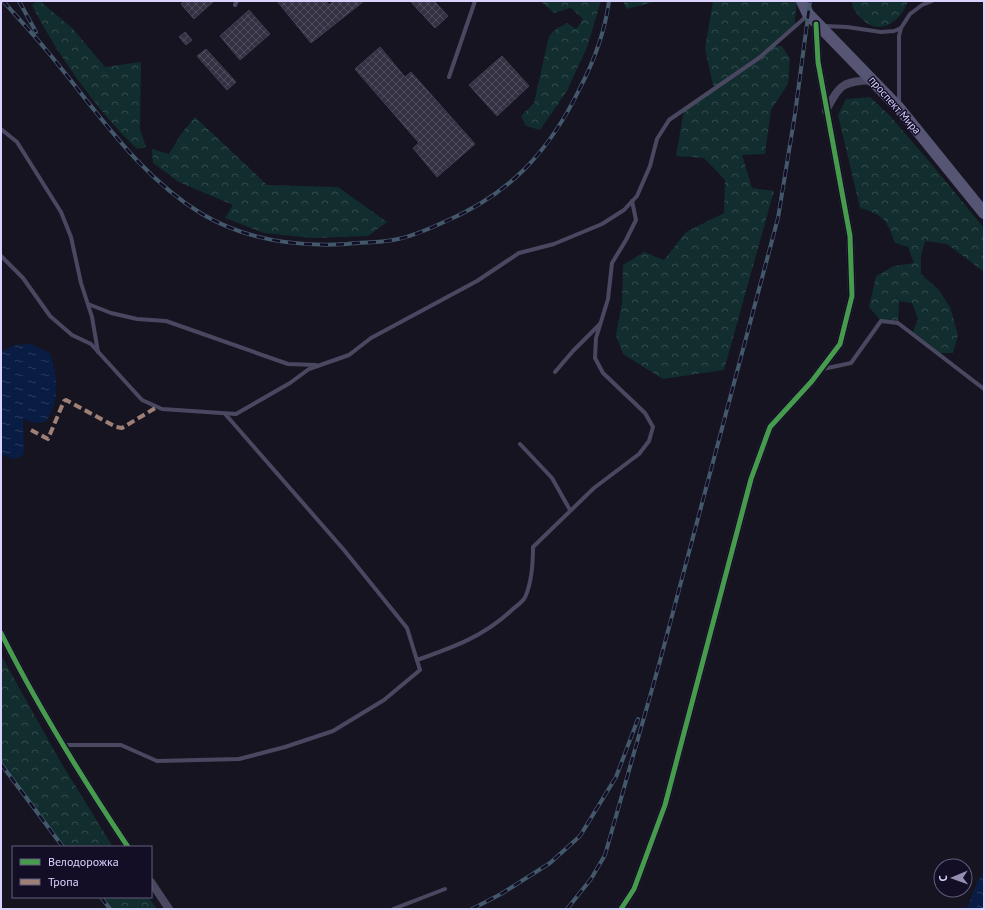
<svg xmlns="http://www.w3.org/2000/svg" width="985" height="910" font-family="'PT Sans',sans-serif">
  <style>
    .forest { fill: url(#forest-crowns) }
    .water { fill: url(#water-ripples) }
    .building { fill: url(#building-cross-hatch); stroke: #433e55 }
    .lines { fill: none; stroke-linecap: round; stroke-linejoin: round }
    .lane { stroke: #4a4861; stroke-width: 4 }
    .street { stroke: #4a4861; stroke-width: 8 }
    .secondary { stroke: #575574; stroke-width: 12 }
    .rail-casing { stroke: #43586b; stroke-width: 4 }
    .rail { stroke: #130e26; stroke-width: 2.5; stroke-dasharray: 8; stroke-linecap: butt }
    .quiet { stroke: #9e8076; stroke-width: 4; stroke-dasharray: 8 4; stroke-linecap: butt }
    .cycleway-casing { stroke: #130e26; stroke-width: 8 }
    .cycleway { stroke: #469c4c; stroke-width: 5 }
    .labels { text-anchor: middle; stroke-width: 3; stroke-linejoin: round; paint-order: stroke }
    .street-label { font-size: 11px; fill: #dad3ff; stroke: #130e26 }
  </style>
  <defs>
    <pattern id="forest-crowns" width="20" height="18" patternUnits="userSpaceOnUse"><rect width="20" height="18" fill="#122d2e"/><path d="M2 6a3 3 0 1 1 6 0M12 15a3 3 0 1 1 6 0" fill="none" stroke="#344b4d"/></pattern>
    <pattern id="water-ripples" width="26" height="14" patternUnits="userSpaceOnUse"><rect width="26" height="14" fill="#091c43"/><path d="M2 4q2-2 4 0t4 0M15 11q2-2 4 0t4 0" fill="none" stroke="#2c3c5f"/></pattern>
    <pattern id="building-cross-hatch" width="8" height="8" patternUnits="userSpaceOnUse"><rect width="8" height="8" fill="#343143"/><path d="M0 0l8 8M0 8l8-8" fill="none" stroke="#514e5f"/></pattern>
  </defs>
  <rect width="100%" height="100%" fill="#161420"/>
  <g class="forest">
    <path d="M37,1h3l33,28 32,38 36,-5 -1,67 6,18 -9,2c-39,-37 -81,-96 -105,-144z"/>
    <path d="M540,1h61l-14,46 -20,44 -27,39 -14,-4 -5,-10 13,-13 15,-67 7,-7 11,-6 9,6 7,-10 -12,-11 -17,5z"/>
    <path d="M623,1h35l-32,8z"/>
    <path d="M713,1h84l-3,27 -21,18h9l8,13 -2,25 -17,26 -6,44 -23,1 10,33 22,3 -50,179 -61,9 -40,-25 -7,-19 6,-32 1,-38 21,-13 20,8 22,-28 38,-19 1,-33 -21,-22 -28,-2 8,-47 30,-20 -9,-40z"/>
    <path d="M852,1h56c-7,21 -30,37 -48,16 -4,-5 -8,-8 -8,-16z"/>
    <path d="M870,97l20,19 38,44 56,68v44l-37,-28 -22,-3 -4,15v18l18,16 11,17 8,28 -5,18h-15l-26,-19 6,-15 -6,-16 -13,-2 -1,22 -17,-2 -12,-14 7,-31 18,-10 20,-3 -6,-16 -13,-4c-8,-23 -11,-28 -35,-35l-22,-93 8,-16z"/>
    <path d="M195,117l72,68 71,2 49,35 -19,14 -55,2 -49,-5 -39,-15 8,-13 -54,-23 -26,-19 -1,-14 17,5 12,-20z"/>
    <path d="M1,655l59,106 53,86h-50l-62,-83z"/>
    <path d="M101,897h47l9,12h-47z"/>
  </g>
  <g class="water">
    <path d="M31,344l19,9c7,22 11,50 -5,69l-10,1 -12,-4 1,33 -2,4 -9,3 -12,-5v-102l13,-7z"/>
    <path d="M984,873v36h-17l11,-29z"/>
  </g>
  <g class="building">
    <path d="M185,1h29l-20,18 -13,-15z"/>
    <path d="M277,1h49l3,4 5,-4h30l-53,42z"/>
    <path d="M410,1h24l14,15 -13,12z"/>
    <path d="M249,10l21,24 -30,26 -20,-24z"/>
    <path d="M185,32l7,8 -6,5 -7,-8z"/>
    <path d="M380,47l25,30 6,-5 64,72 -38,33 -24,-29 6,-5 -64,-74z"/>
    <path d="M206,49l30,33 -9,8 -30,-34z"/>
    <path d="M502,56l27,30 -32,30 -28,-31z"/>
  </g>
  <g class="lines">
    <g class="lane">
      <path d="M235,5l2,-4"/>
      <path d="M825,26l22,1 34,5 13,-1 7,-3 9,-14 12,-9 10,-4"/>
      <path d="M449,77l26,-76"/>
      <path d="M899,104v-68l2,-8"/>
      <path d="M1,129l16,13 44,70 10,25 10,46 11,34 6,35"/>
      <path d="M1,256l22,22 27,38 22,19 19,9 51,56 20,9 74,5 54,-31 19,-14 40,-14 22,-17 106,-57 42,-28 35,-9 48,-20 22,-14 13,-14 13,-30 7,-27 12,-19 90,-62 49,-43"/>
      <path d="M88,304l23,9 26,6 29,2 122,43 28,1"/>
      <path d="M823,369l28,-6 30,-42 17,2 86,66"/>
      <path d="M555,372l18,-21 27,-27"/>
      <path d="M520,444l32,34 18,32"/>
      <path d="M417,660c37,-13 68,-24 97,-52 4,-3 11,-8 12,-13 6,-15 7,-32 7,-48l61,-59 45,-34 10,-13 4,-14 -8,-14 -42,-40 -8,-15 1,-20 12,-39 4,-36 14,-23 10,-20 -4,-19"/>
      <path d="M64,745h57l36,16 82,-2 46,-12 48,-16 51,-31 36,-30 -13,-42 -63,-78 -118,-135"/>
      <path d="M393,909l52,-20"/>
    </g>
    <g class="street">
      <path d="M826,111c14,-28 17,-29 47,-31"/>
      <path d="M1,633c37,74 81,145 127,214"/>
      <path d="M151,882l18,27"/>
      <path d="M621,909l13,-20 31,-84 86,-326 19,-52 42,-46 28,-37 12,-48 -2,-60 -32,-174 -2,-38"/>
    </g>
    <path class="secondary" d="M802,1l6,13 91,94 85,105"/>
    <g class="rail-casing">
      <g id="rail">
        <path d="M3,1c15,17 30,33 44,50 48,57 90,124 155,163 44,26 95,33 145,30 15,-2 31,-1 46,-4 18,-3 34,-10 51,-18 66,-28 105,-70 136,-134 14,-27 25,-57 29,-87"/>
        <path d="M19,1l17,31"/>
        <path d="M1,764l62,83"/>
        <path d="M101,897l9,12"/>
        <path d="M472,909l29,-15 49,-31 30,-27 36,-59 22,-58"/>
        <path d="M567,909l24,-30 14,-24 55,-194 118,-443 17,-104 15,-113"/>
      </g>
    </g>
    <use href="#rail" class="rail"/>
    <path class="quiet" d="M31,430l17,9 16,-38 2,-1 50,27 6,1 35,-21"/>
    <g class="cycleway-casing">
      <g id="cycleway">
        <path d="M1,633c37,74 81,145 127,214"/>
        <path d="M621,909l13,-20 31,-84 86,-326 19,-52 42,-46 28,-37 12,-48 -2,-60 -32,-174 -2,-38"/>
      </g>
    </g>
    <use href="#cycleway" class="cycleway"/>
  </g>
  <g class="labels">
    <g class="street-label">
      <text transform="translate(895 105) rotate(49)" y="4">проспект Мира</text>
    </g>
  </g>
  <rect width="985" height="910" fill="none" stroke="#dad3ff" stroke-width="4"/>
  <rect x="12" y="846" width="140" height="52" fill="#130e26" stroke="#635d7d"/>
  <rect x="20" y="859" width="20" height="6" fill="#469c4c" stroke="#635d7d"/>
  <text x="48" y="866" font-size="12" fill="#dad3ff">Велодорожка</text>
  <rect x="20" y="879" width="20" height="6" fill="#9e8076" stroke="#635d7d"/>
  <text x="48" y="886" font-size="12" fill="#dad3ff">Тропа</text>
  <g transform="translate(953 878) rotate(268)"><circle r="19" fill="#130e26" stroke="#635d7d"/>
  <path d="M0-3L7 15L0 10L-7 15Z" fill="#9590b1"/>
  <text y="-6" font-size="11" font-weight="bold" text-anchor="middle" fill="#dad3ff">С</text>
  </g>
</svg>
